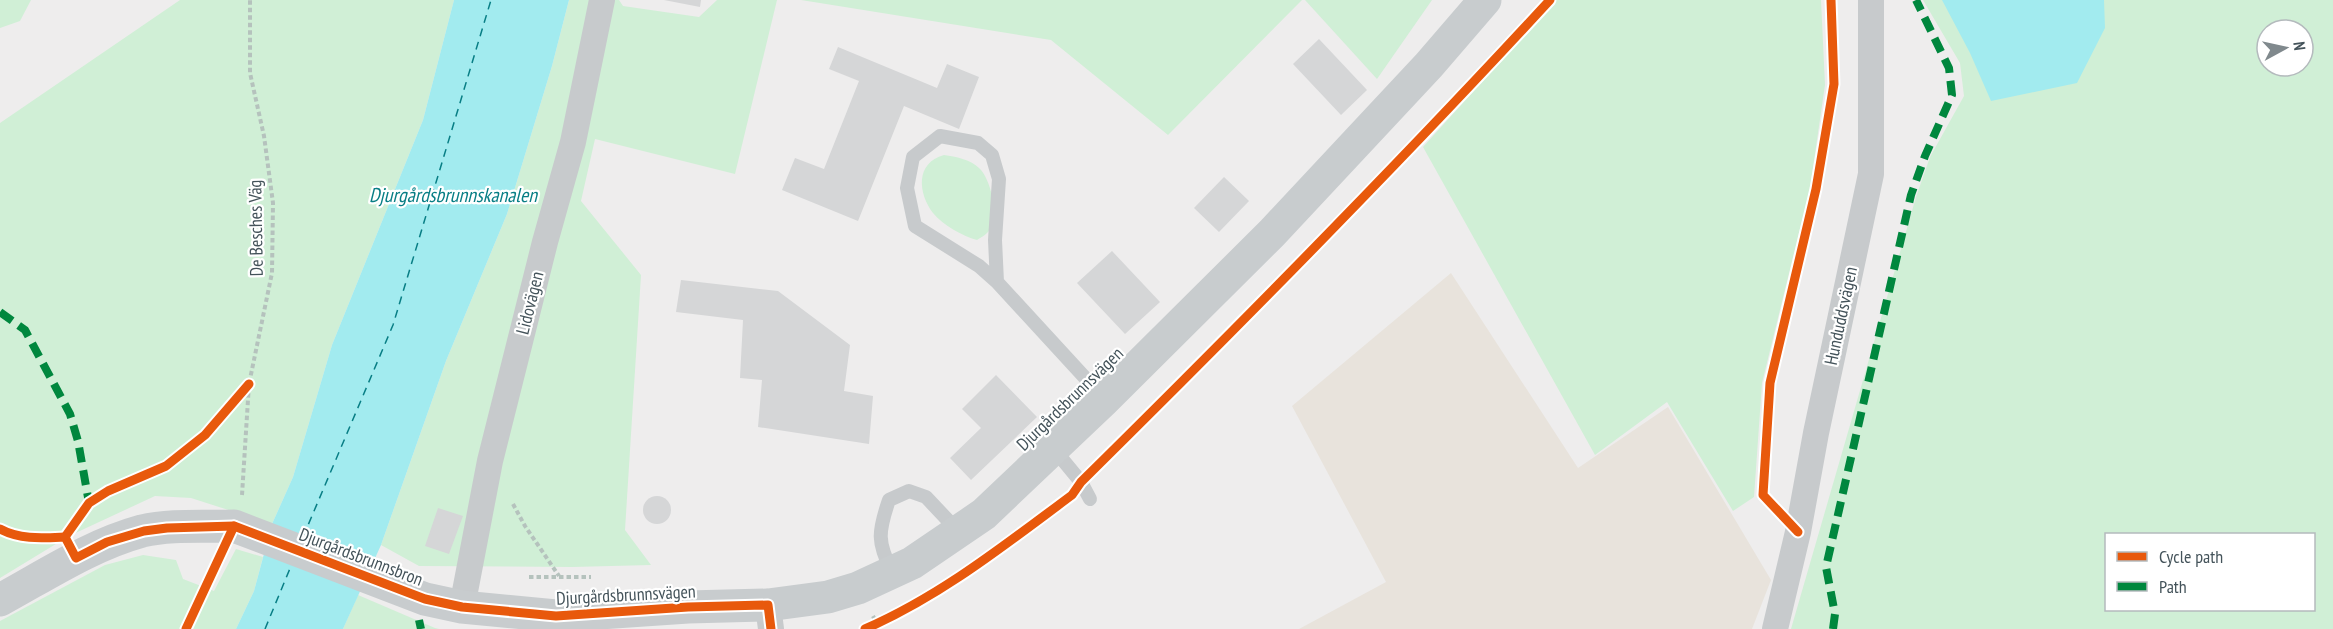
<svg xmlns="http://www.w3.org/2000/svg" width="2333" height="629" font-family="'PT Sans Narrow',sans-serif">
  <style>
    .commercial { fill: #e8e3dc }
    .green { fill: #d0efd6; fill-rule: evenodd }
    .water { fill: #a2ebef }
    .lines { fill: none; stroke-linecap: round; stroke-linejoin: round }
    .ferry { stroke: #087e85; stroke-width: 1.5; stroke-dasharray: 8 6; stroke-linecap: butt }
    .building { fill: #d5d6d7 }
    .path { stroke: #b5c2bd; stroke-width: 4; stroke-dasharray: 4.5 3; stroke-linecap: butt }
    .lane { stroke: #c7cacc; stroke-width: 14 }
    .street { stroke: #c7cacc; stroke-width: 26 }
    .secondary { stroke: #c8ccce; stroke-width: 33 }
    .quiet { stroke: #00873e; stroke-width: 8; stroke-dasharray: 15 8; stroke-linecap: butt }
    .cycleway-casing { stroke: #fff; stroke-width: 13 }
    .cycleway { stroke: #e8590c; stroke-width: 9 }
    .labels { text-anchor: middle; stroke-width: 4.5; stroke-linejoin: round; paint-order: stroke }
    .street-label { font-size: 18px; fill: #44535a; stroke: #fff }
    .water-label { font-size: 20px; font-style: italic; fill: #087e85; stroke: #fff }
  </style>
  <rect width="100%" height="100%" fill="#eeeded"/>
  <path class="commercial" d="M1451,273l127,195 90,-61 103,173 -19,49h-453l87,-47 -94,-176z"/>
  <g class="green">
    <path d="M0,0h31l-11,21 -20,7z"/>
    <path d="M180,0h274l-31,120 -91,225 -39,132 -21,47 -81,-26 -36,-2 -86,40 -69,42v-455z"/>
    <path d="M569,0h50l4,6 76,11 18,-17h60l-42,174 -140,-35 -14,62 60,74 -16,255 26,35 -79,2 -153,-1 -38,-21 65,-184 61,-147 45,-148z"/>
    <path d="M801,0h501l-134,135 -117,-95z"/>
    <path d="M1305,0h127l-55,79z"/>
    <path d="M1556,0h265l4,85 -15,103 -48,195 -8,114 -21,14 -66,-109 -72,53 -172,-308z"/>
    <path d="M1923,0h410v629h-542l125,-432 14,-40 34,-61 -4,-33zM2267,30h36v36h-36zM2106,534h208v76h-208z"/>
    <path d="M944,155c12,2 26,4 35,13 12,11 19,45 12,59 -2,6 -9,10 -14,13 -15,-4 -34,-15 -44,-27 -15,-20 -18,-50 11,-58z"/>
    <path d="M236,549l27,8 -9,34 -18,38h-236v-8l105,-56 38,-10 33,5 7,19 31,12z"/>
    <path d="M358,595l77,33 4,1h-96z"/>
  </g>
  <g class="water">
    <path d="M454,0h115l-17,66 -45,148 -61,147 -65,184 -38,84h-107l18,-38 18,-67 21,-47 39,-132 91,-225z"/>
    <path d="M1942,0h162l1,28 -28,55 -86,18 -21,-48z"/>
  </g>
  <g class="lines">
    <g class="ferry">
      <path d="M303,537l90,-212 98,-325"/>
      <path d="M265,629l26,-63"/>
    </g>
  </g>
  <g class="building">
    <path d="M664,0h37l-1,7z"/>
    <path d="M1319,39l48,51 -26,25 -48,-51z"/>
    <path d="M838,47l99,41 10,-24 32,13 -20,52 -55,-23 -46,115 -76,-31 13,-32 29,11 35,-88 -30,-12z"/>
    <path d="M1224,177l25,24 -30,31 -25,-24z"/>
    <path d="M1112,251l48,51 -35,32 -48,-51z"/>
    <path d="M681,280l97,11 72,54 -6,46 29,5 -4,48 -111,-17 4,-47 -22,-2 3,-58 -67,-8z"/>
    <path d="M996,375l41,42 -66,63 -21,-22 31,-30 -19,-19z"/>
    <circle cx="657" cy="510" r="14"/>
    <path d="M438,508l25,8 -14,38 -24,-8z"/>
  </g>
  <g class="lines">
    <g class="path">
      <path d="M242,495l7,-111 23,-111 1,-70 -9,-67 -14,-63v-73"/>
      <path d="M513,504l12,22 34,50"/>
      <path d="M529,577h62"/>
      <path d="M873,616l4,8"/>
    </g>
    <g class="lane">
      <path d="M997,282l-18,-16 -64,-40 -8,-38 6,-31 27,-21 38,7 14,12 7,24 -4,61 2,42 91,99 15,20"/>
      <path d="M1053,448l28,34 9,17"/>
      <path d="M892,572c-15,-30 -14,-40 -3,-72l20,-9 17,6 32,34"/>
    </g>
    <g class="street">
      <path d="M768,605l3,24"/>
      <path d="M462,607l28,-146 55,-219 28,-100 29,-142"/>
      <path d="M1775,629l23,-97 18,-99 55,-259v-174"/>
    </g>
    <path class="secondary" d="M0,600c46,-25 91,-55 142,-69 29,-7 62,-4 92,-5l191,73 37,8 94,9 132,-9 80,-2 60,-8 30,-9 54,-25 72,-49 119,-113 169,-168 157,-168 56,-65"/>
    <g class="quiet">
      <path d="M0,312l25,18 45,84 8,27 11,62"/>
      <path d="M419,620l2,9"/>
      <path d="M1833,629l2,-15 -9,-47 85,-372 14,-39 27,-61 -3,-27 -33,-68"/>
    </g>
    <g class="cycleway-casing">
      <g id="cycleway">
        <path d="M0,529c20,11 43,9 65,8l11,21 31,-16 37,-11 23,-3 67,-2 191,73 37,8 94,9 132,-9 80,-2 3,24"/>
        <path d="M1798,532l-35,-37 7,-112 46,-194 18,-105 -3,-84"/>
        <path d="M65,537l24,-34 19,-12 58,-25 39,-31 44,-51"/>
        <path d="M186,629l48,-103"/>
        <path d="M865,629c76,-33 141,-85 207,-134l9,-13c160,-158 317,-317 469,-482"/>
      </g>
    </g>
    <use href="#cycleway" class="cycleway"/>
  </g>
  <g class="labels">
    <g class="street-label">
      <text transform="translate(256 228) rotate(-91)" y="6">De Besches Väg</text>
      <text transform="translate(530 303) rotate(-76)" y="6">Lidovägen</text>
      <text transform="translate(1841 316) rotate(-78)" y="6">Hunduddsvägen</text>
      <text transform="translate(1070 399) rotate(-44)" y="6">Djurgårdsbrunnsvägen</text>
      <text transform="translate(361 557) rotate(21)" y="6">Djurgårdsbrunnsbron</text>
      <text transform="translate(626 595) rotate(-3)" y="6">Djurgårdsbrunnsvägen</text>
    </g>
    <g class="water-label">
      <text x="453" y="202">Djurgårdsbrunnskanalen</text>
    </g>
  </g>
  <rect x="2105" y="533" width="210" height="78" fill="#ffffff" stroke="#b4babd" stroke-width="1.5"/>
  <rect x="2117" y="552" width="30" height="9" fill="#e8590c" stroke="#b4babd" stroke-width="1.5"/>
  <text x="2159" y="563" font-size="18" fill="#44535a">Cycle path</text>
  <rect x="2117" y="582" width="30" height="9" fill="#00873e" stroke="#b4babd" stroke-width="1.5"/>
  <text x="2159" y="593" font-size="18" fill="#44535a">Path</text>
  <g transform="translate(2285 48) rotate(82)"><circle r="28" fill="#ffffff" stroke="#b4babd" stroke-width="1.5"/>
  <path d="M0-4.5L10 22L0 15L-10 22Z" fill="#80898d"/>
  <text y="-9" font-size="16" font-weight="bold" text-anchor="middle" fill="#44535a">N</text>
  </g>
</svg>
